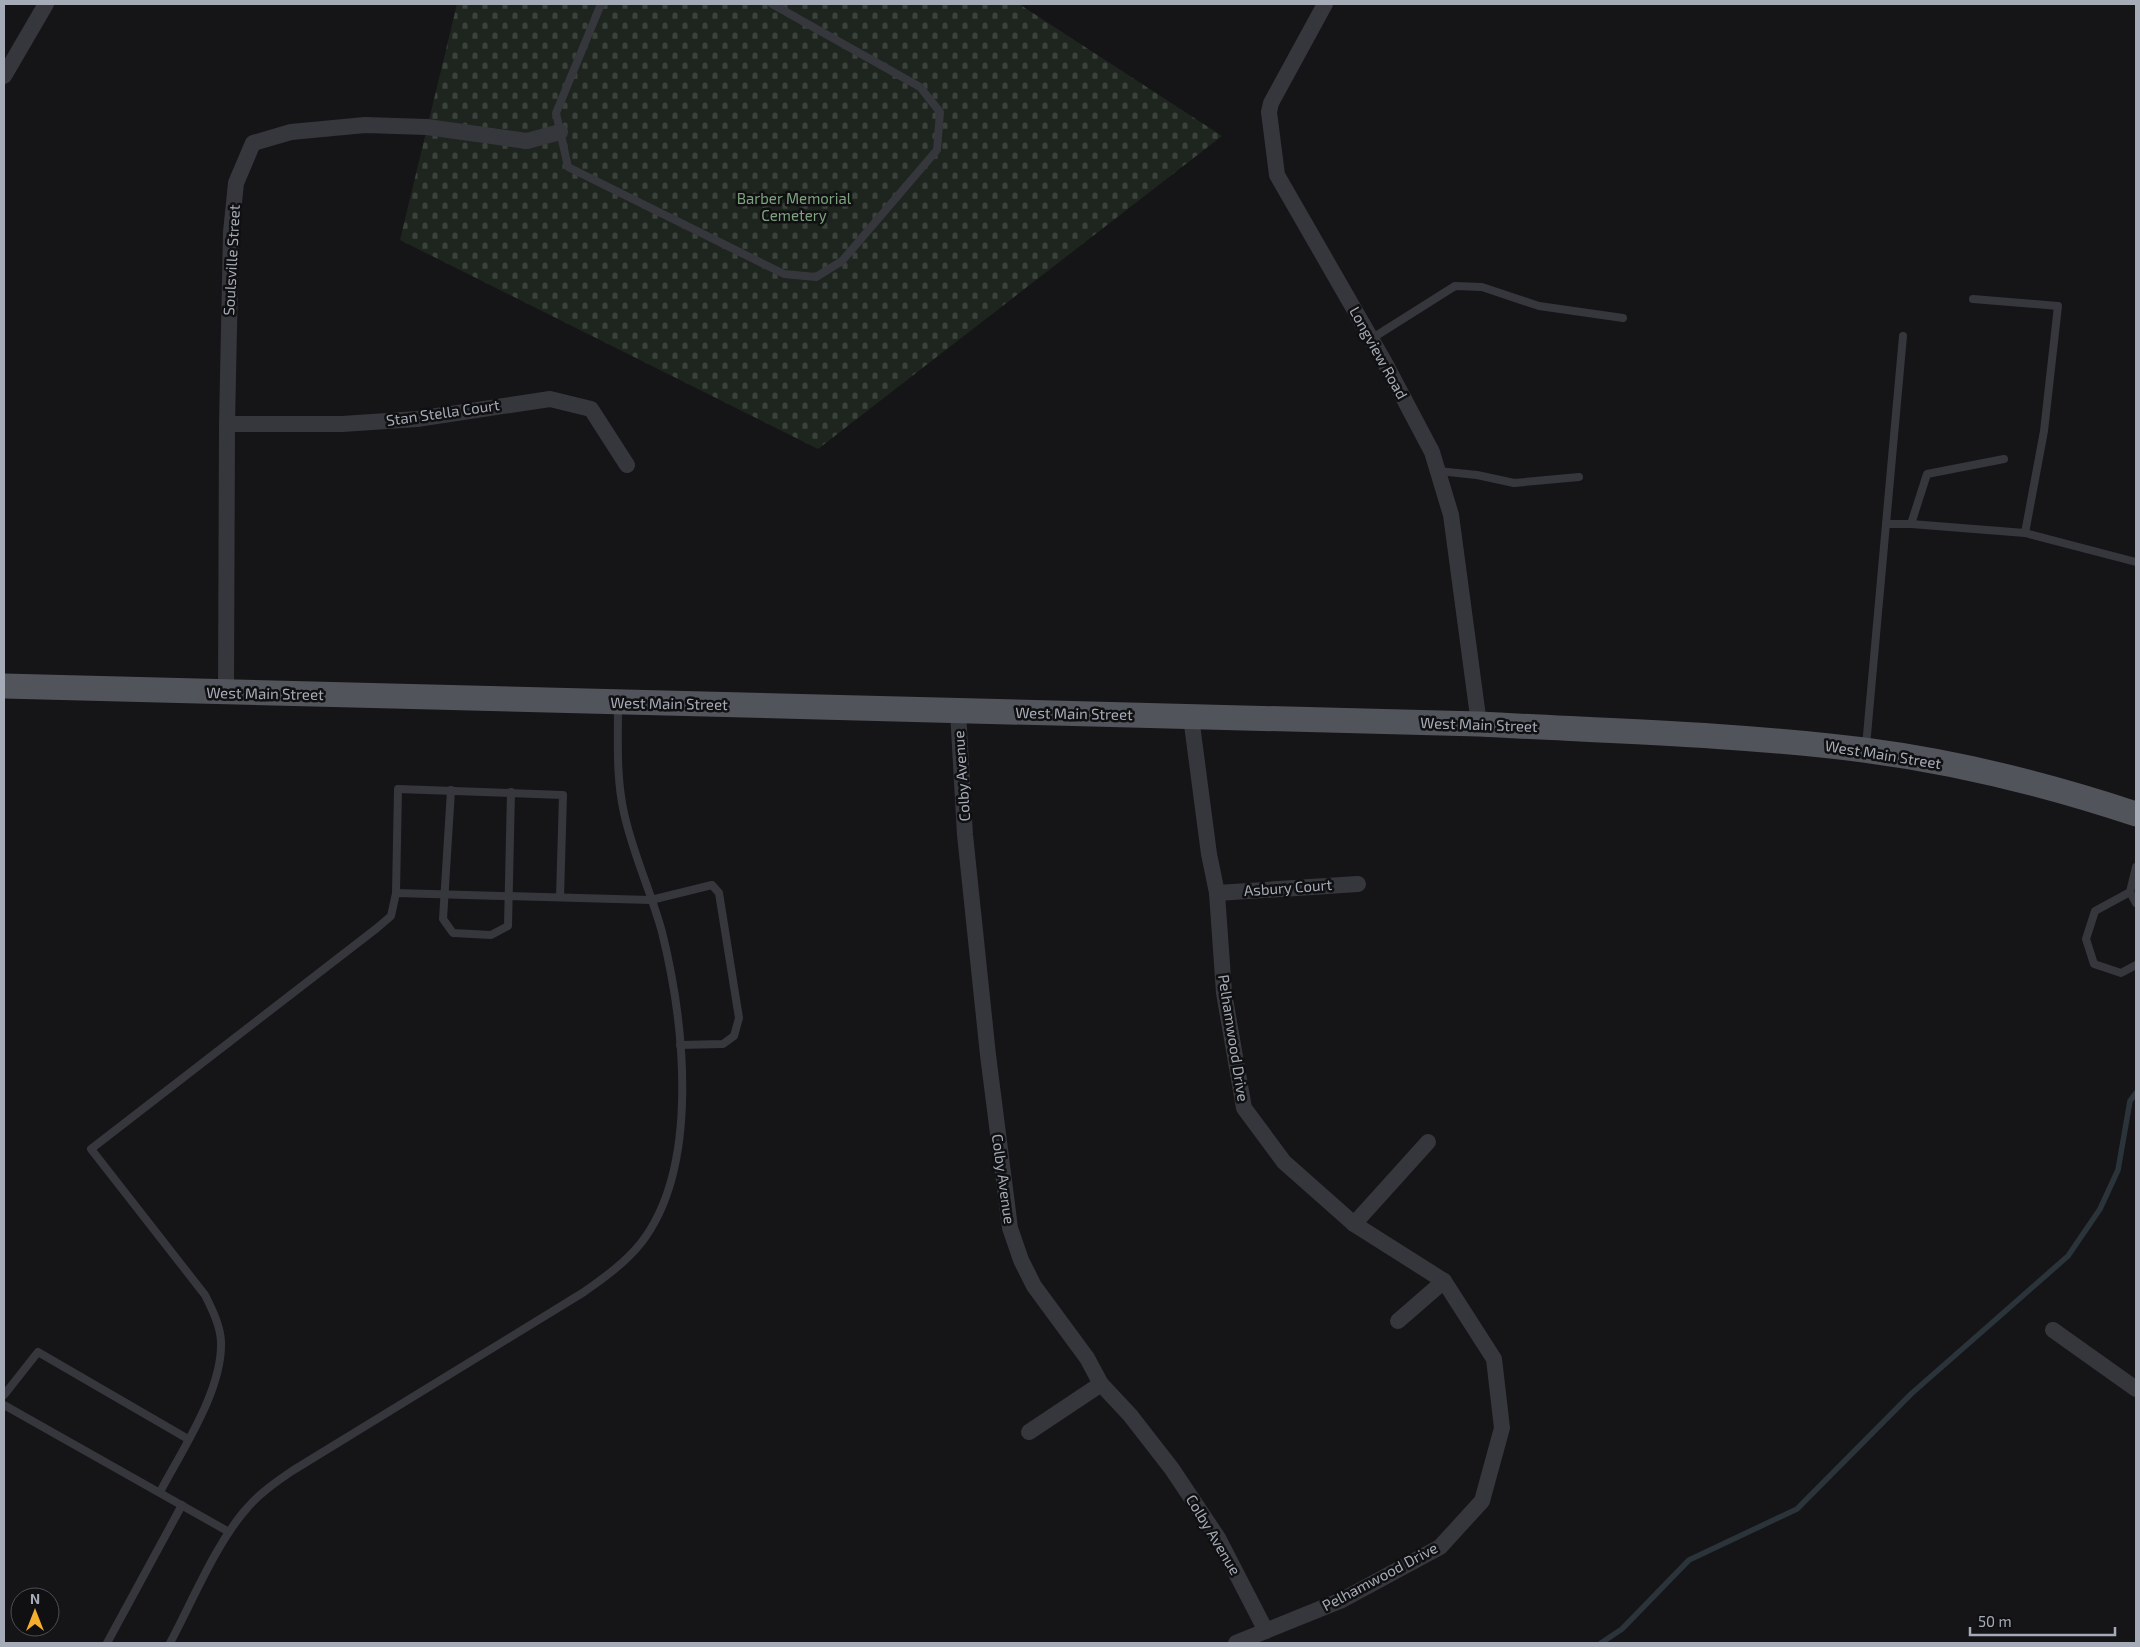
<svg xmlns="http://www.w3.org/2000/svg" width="2140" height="1647" font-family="'Exo 2',sans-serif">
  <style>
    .cemetery { fill: url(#cemetery-stones) }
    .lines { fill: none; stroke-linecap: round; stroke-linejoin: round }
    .stream { stroke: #2b343b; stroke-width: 5.5 }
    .service { stroke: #36373c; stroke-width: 8 }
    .minor { stroke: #36373c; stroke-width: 16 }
    .primary { stroke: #52545b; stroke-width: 25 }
    .labels { text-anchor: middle; stroke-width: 5; stroke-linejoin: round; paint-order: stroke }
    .park-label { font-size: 15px; fill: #7da37e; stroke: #101012 }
    .street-label { font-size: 15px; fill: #a6acb7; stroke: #101012 }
  </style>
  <defs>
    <pattern id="cemetery-stones" width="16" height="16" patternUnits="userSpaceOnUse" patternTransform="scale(1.25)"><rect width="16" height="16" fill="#1d251e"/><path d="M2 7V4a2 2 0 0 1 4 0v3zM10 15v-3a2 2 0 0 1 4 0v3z" fill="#3b423c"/></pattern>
  </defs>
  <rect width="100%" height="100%" fill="#151517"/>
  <path class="cemetery" d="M457,4h562l203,132 -404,313 -418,-209z"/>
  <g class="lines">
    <path class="stream" d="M1601,1643l21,-14 67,-69 108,-51 114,-115 157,-138 32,-47 18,-39 12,-69 6,-8"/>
    <g class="service">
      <path d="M601,4l-45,109 12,54 216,107 32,3 26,-16 95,-111 3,-38 -20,-25 -148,-83"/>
      <path d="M1973,299l85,7 -14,125 -19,102"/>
      <path d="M1371,339l84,-53 27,1 57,19 84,12"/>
      <path d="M1438,471l39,4 37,8 65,-6"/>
      <path d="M1886,524l17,-188"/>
      <path d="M1911,524l16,-50 77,-15"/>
      <path d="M1866,746l20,-222h25l114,9 111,29"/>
      <path d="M451,790l-8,129 10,14 38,2 17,-9 3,-134"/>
      <path d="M2136,867l-6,25 6,11"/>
      <path d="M2130,892l-35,19 -9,28 8,25 27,9 15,-8"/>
      <path d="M396,893l2,-104 165,6 -3,102"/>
      <path d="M4,1395l34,-43 150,87"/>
      <path d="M4,1405l225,127"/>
      <path d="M160,1492c22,-42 63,-102 61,-151 -1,-16 -9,-32 -16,-46l-114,-146 286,-221 14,-12 5,-23 255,7 61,-15 7,8 20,125 -5,18 -11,8 -43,1"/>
      <path d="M107,1643l75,-138"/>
      <path d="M170,1643c22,-41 47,-102 78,-136 12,-14 28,-25 44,-36l292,-179c21,-15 41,-29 57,-49 60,-77 43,-222 21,-311 -11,-40 -29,-78 -38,-119 -8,-36 -6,-72 -6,-109"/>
    </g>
    <g class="minor">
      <path d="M1325,4l-54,99 -2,9 8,63 108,188 47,89 19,63 28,209"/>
      <path d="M4,76l42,-72"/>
      <path d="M227,424h115l75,-5 133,-20 41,10 36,56"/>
      <path d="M226,693l1,-269 4,-192 5,-49 17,-40 38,-11 74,-7 62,2 100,14 33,-9"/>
      <path d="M958,711l7,124 23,220 22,173 11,32 13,26 53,72 14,26 29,31 42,54 46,69 48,93"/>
      <path d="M1191,717l18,137 8,39 7,100 20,115 40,54 70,62 90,57 50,78 8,69 -20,73 -42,46 -98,53 -106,43"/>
      <path d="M1217,893l141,-9"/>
      <path d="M1354,1224l74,-82"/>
      <path d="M1398,1321l46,-40"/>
      <path d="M2053,1330l83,59"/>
      <path d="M1029,1432l72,-48"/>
    </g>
    <path class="primary" d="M4,686l1475,38c128,7 258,10 385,26 92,12 185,35 272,64"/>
  </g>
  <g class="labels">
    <g class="park-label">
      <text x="794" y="204">Barber Memorial<tspan x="794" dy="17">Cemetery</tspan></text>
    </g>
    <g class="street-label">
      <text transform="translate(232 260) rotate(-87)" y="5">Soulsville Street</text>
      <text transform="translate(1378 353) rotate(61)" y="5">Longview Road</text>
      <text transform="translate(443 413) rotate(-8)" y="5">Stan Stella Court</text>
      <text transform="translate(265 694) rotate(1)" y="5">West Main Street</text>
      <text transform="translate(669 704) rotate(1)" y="5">West Main Street</text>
      <text transform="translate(1074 714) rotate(1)" y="5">West Main Street</text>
      <text transform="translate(1479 725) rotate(2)" y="5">West Main Street</text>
      <text transform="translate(1883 755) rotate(9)" y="5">West Main Street</text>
      <text transform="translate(962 776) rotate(-94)" y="5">Colby Avenue</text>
      <text transform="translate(1288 888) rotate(-4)" y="5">Asbury Court</text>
      <text transform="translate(1233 1038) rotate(81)" y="5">Pelhamwood Drive</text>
      <text transform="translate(1003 1179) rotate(82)" y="5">Colby Avenue</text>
      <text transform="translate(1213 1535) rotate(59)" y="5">Colby Avenue</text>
      <text transform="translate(1380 1577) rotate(-28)" y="5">Pelhamwood Drive</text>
    </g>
  </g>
  <rect width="2140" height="1647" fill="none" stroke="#a6acb7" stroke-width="10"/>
  <g transform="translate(35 1612)"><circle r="24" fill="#101012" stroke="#4c4e54"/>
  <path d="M0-4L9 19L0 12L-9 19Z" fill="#f5ae2e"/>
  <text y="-8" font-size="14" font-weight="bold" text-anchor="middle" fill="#a6acb7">N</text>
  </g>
  <path d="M1970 1627v8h145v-8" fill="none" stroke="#a6acb7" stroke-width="2.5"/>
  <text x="1978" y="1627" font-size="15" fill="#a6acb7" stroke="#101012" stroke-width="4" paint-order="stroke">50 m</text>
</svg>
